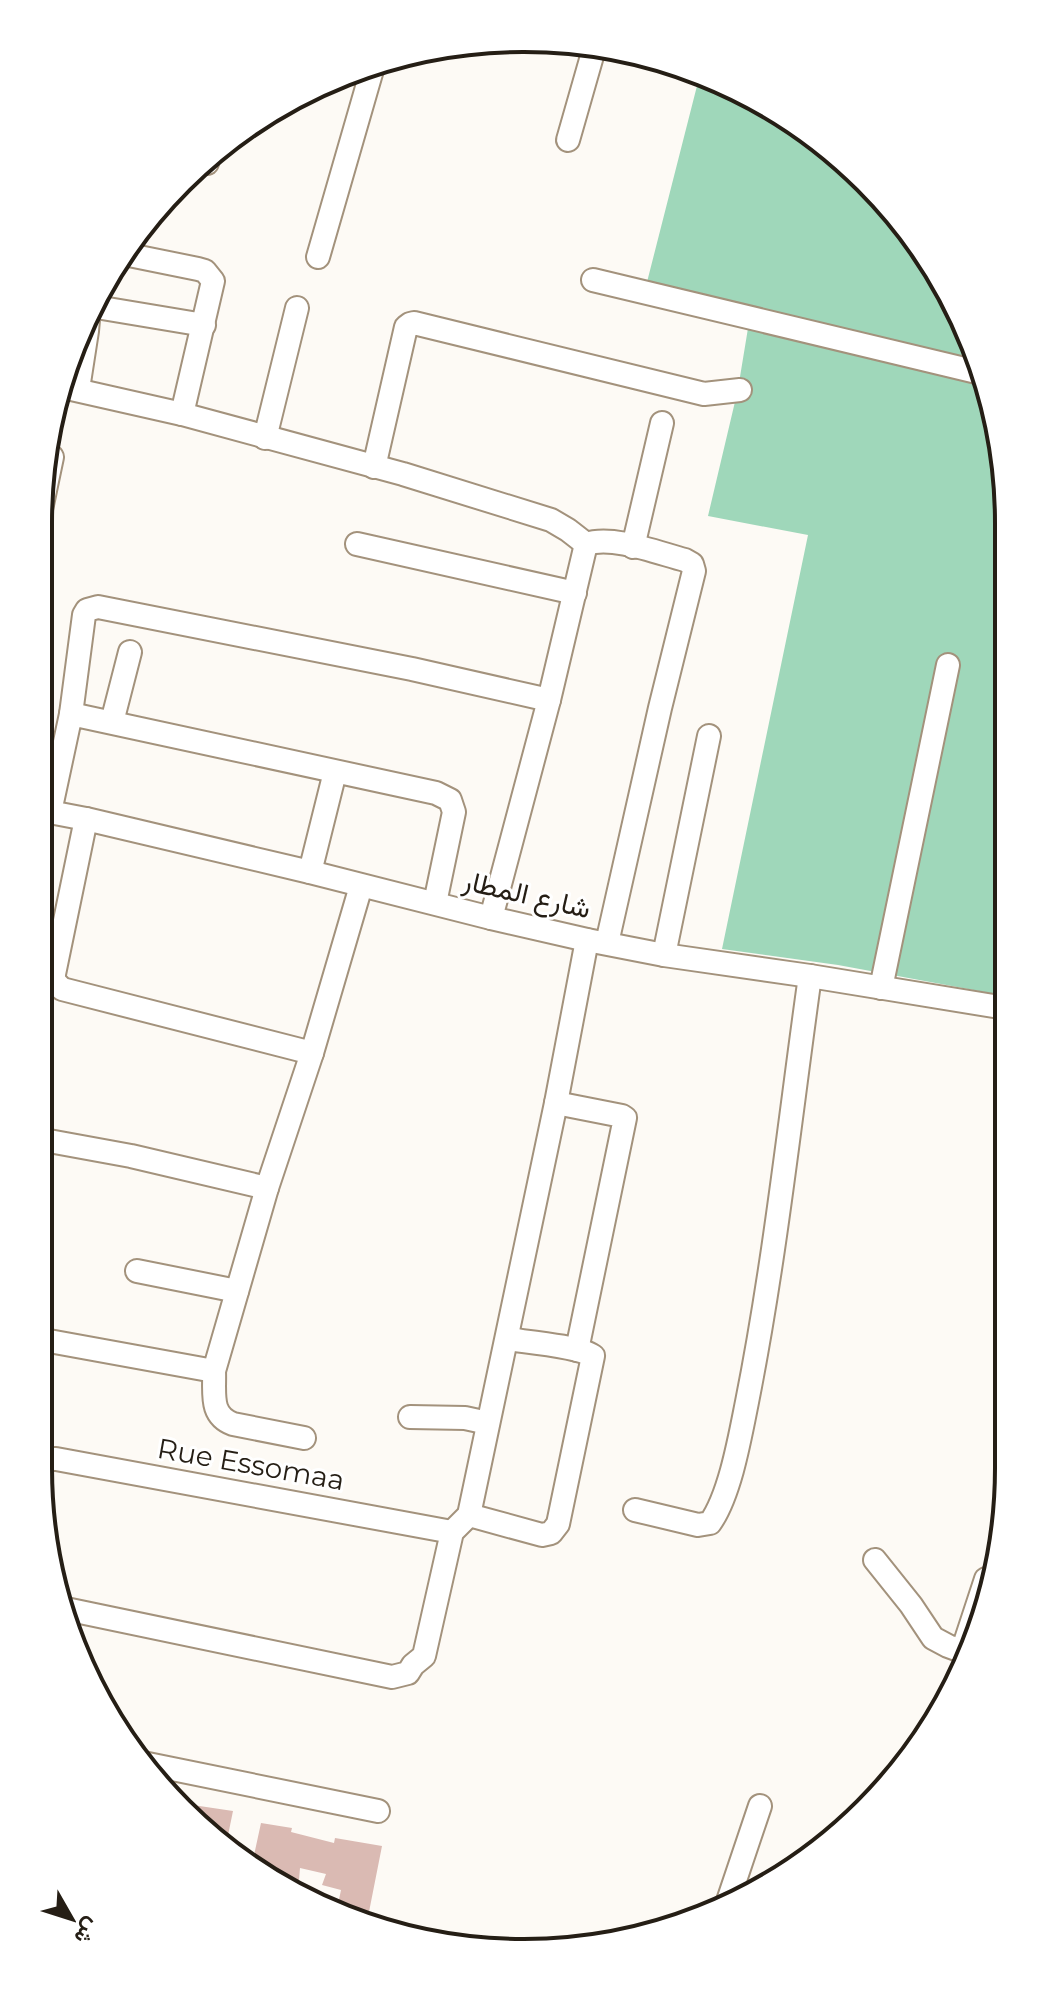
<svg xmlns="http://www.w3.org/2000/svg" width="1047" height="1991" font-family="Montserrat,Vazirmatn,sans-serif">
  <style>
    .green { fill: #9fd7ba }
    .building { fill: #dabab3 }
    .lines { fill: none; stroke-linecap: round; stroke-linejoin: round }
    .minor-casing { stroke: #a3927c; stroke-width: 26 }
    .minor { stroke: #fff; stroke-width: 22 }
    .labels { text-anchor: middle; stroke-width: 6; stroke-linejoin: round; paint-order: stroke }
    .street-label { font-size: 28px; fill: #251e15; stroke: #fff }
    .rim { fill: none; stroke: #251e15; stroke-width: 4 }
  </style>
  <rect width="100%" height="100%" fill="#fdfaf5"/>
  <path class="green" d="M699,78l40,10 104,70 66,70 63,109 33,123 1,536 -168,-31 -116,-16 86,-414 -100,-19 30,-127 12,-73 -104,-30z"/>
  <g class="building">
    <path d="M186,1804l47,7 -7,34 -40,-38z"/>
    <path d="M261,1823l31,5 -1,4 43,11 1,-5 47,8 -15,76 -30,-13 4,-19 -19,-5 4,-11 -26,-6 -1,12 -17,-2 -1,6 -30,-15z"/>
  </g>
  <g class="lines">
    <g class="minor-casing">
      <g id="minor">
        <path d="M568,140l26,-91"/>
        <path d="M201,161l6,2"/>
        <path d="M129,255l69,14 7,2 8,10 -31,133"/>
        <path d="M318,257l56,-194"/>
        <path d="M593,280l388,93"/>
        <path d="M90,306l114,19"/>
        <path d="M67,388l115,26 221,60 148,46 17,10 18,14"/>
        <path d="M78,389l9,-58 2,-23"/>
        <path d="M265,438l32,-130"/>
        <path d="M374,467l32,-140 4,-3 4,-1 290,71 36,-4"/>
        <path d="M39,519l13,-62"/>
        <path d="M357,544l218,49"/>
        <path d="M586,544c27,-9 72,9 99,16l7,4 2,7 -34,137 -53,235"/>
        <path d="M633,547l29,-124"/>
        <path d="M71,714l13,-99 3,-5 11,-3 314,62 137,31"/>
        <path d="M112,722l18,-70"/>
        <path d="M39,810l47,9 224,53 181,46 96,22 77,15 146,21 196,32"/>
        <path d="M50,812l21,-98 365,79 14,7 4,12 -19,91"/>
        <path d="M86,819l-32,155v7l8,8 250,64"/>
        <path d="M310,872l25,-100"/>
        <path d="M491,918l58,-218 37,-156"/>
        <path d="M664,955l45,-219"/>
        <path d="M881,988l67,-323"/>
        <path d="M556,1103l66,13 3,2 -48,232"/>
        <path d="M38,1139l93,17 136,32"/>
        <path d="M137,1271l100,20"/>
        <path d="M38,1339l176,32 53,-183 45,-135 49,-167"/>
        <path d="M214,1371c1,22 -5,44 19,53l71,14"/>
        <path d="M410,1417l55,1 23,5"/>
        <path d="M38,1459h18l396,73"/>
        <path d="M635,1510l63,15 12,-2c20,-28 30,-86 37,-121 28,-141 43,-284 63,-426"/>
        <path d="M469,1515l73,20 9,-2 7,-9 35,-168c-15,-10 -66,-14 -86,-17"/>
        <path d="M875,1560l36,45 22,33 15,8 19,7"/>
        <path d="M61,1608l331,69 16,-4 5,-8 11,-9 28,-124 17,-17 87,-412 31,-163"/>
        <path d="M962,1652l24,-73"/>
        <path d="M138,1762l240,49"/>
        <path d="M726,1907l34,-101"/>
      </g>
    </g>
    <use href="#minor" class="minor"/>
  </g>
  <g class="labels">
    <g class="street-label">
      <text transform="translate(527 894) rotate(13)" y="10">شارع المطار</text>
      <text transform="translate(251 1464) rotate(10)" y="10">Rue Essomaa</text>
    </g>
  </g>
  <path d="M0 0H1047V1991H0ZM523 52H524A471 471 0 0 1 995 523V1468A471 471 0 0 1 524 1939H523A471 471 0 0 1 52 1468V523A471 471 0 0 1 523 52Z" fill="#fff" fill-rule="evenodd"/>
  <path class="rim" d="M523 52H524A471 471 0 0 1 995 523V1468A471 471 0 0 1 524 1939H523A471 471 0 0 1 52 1468V523A471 471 0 0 1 523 52Z"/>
  <g transform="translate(72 1919) rotate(129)" stroke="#ffffff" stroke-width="6" paint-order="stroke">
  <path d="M0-6L14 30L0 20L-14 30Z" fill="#251e15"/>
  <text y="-12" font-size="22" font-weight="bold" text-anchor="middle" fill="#251e15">ش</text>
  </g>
</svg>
